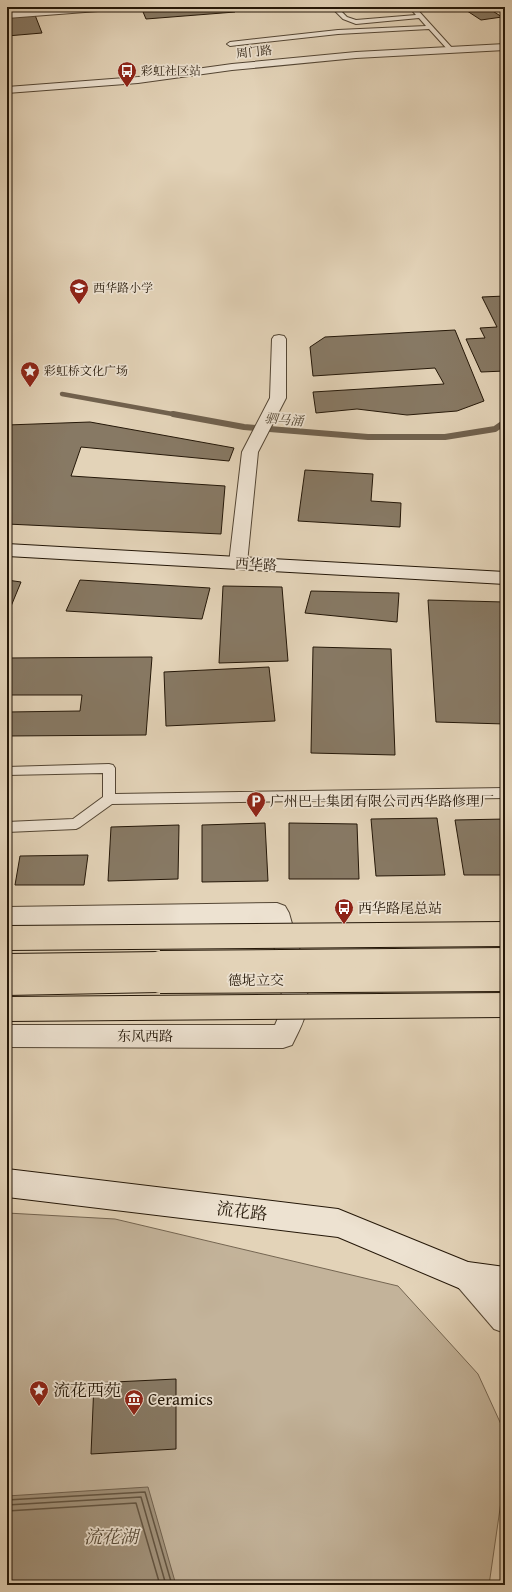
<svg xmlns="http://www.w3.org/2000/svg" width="512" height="1592" font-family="'Gentium Book Plus','Noto Serif SC',serif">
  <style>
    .green { fill: #c3b39a; stroke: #746551 }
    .water { fill: #a2937c; stroke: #70614e }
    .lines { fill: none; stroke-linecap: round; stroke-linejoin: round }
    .shore { stroke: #635542; stroke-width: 1.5 }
    .stream-far1 { stroke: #70614e; stroke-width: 4.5 }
    .stream { stroke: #70614e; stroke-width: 6 }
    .building { fill: #877964; stroke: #241708 }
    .service-casing { stroke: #544634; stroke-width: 2 }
    .minor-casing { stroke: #544634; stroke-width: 2 }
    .tertiary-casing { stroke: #544634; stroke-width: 2 }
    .secondary-casing { stroke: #241708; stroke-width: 2 }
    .primary-casing { stroke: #241708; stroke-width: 2 }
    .service { fill: #ede2d1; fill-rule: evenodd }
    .minor { fill: #ede2d1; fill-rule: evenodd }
    .tertiary { fill: #ede2d1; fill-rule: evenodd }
    .secondary { fill: #ede2d1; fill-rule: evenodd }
    .primary { fill: #e3d3b8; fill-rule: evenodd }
    .primary-bridge-casing { stroke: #241708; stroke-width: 26; stroke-linecap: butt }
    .trunk-bridge-casing { stroke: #241708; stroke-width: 26; stroke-linecap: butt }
    .primary-bridge { stroke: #e3d3b8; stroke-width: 24 }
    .trunk-bridge { stroke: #e3d3b8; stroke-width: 24 }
    .labels { text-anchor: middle; stroke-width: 3.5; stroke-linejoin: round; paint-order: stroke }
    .far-street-label { font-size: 12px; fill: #241708; stroke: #ede2d1 }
    .far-poi-label { font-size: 12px; fill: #241708; stroke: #ede2d1; text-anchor: start }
    .far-water-label { font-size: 13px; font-style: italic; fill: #564936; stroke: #ede2d1 }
    .street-label { font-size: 14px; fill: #241708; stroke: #ede2d1 }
    .poi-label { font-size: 14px; fill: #241708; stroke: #ede2d1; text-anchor: start }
    .near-street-label { font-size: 17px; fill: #241708; stroke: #ede2d1 }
    .near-poi-label { font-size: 17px; fill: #241708; stroke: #ede2d1; text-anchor: start }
    .near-water-label { font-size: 18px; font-style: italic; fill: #564936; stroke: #ede2d1 }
  </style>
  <rect width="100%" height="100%" fill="#e3d3b8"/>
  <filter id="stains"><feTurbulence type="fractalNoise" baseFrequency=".005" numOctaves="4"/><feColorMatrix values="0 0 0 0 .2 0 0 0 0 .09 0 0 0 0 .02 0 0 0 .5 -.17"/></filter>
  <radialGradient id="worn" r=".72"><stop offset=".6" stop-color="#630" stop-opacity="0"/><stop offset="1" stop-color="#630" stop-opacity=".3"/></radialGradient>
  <path class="green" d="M7,1213l108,6 283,67 80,88 27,59v41l-16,111h-482z"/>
  <path class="water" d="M148,1487l28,98h-169v-89z"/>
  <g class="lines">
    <g class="shore">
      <path d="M7,1500l138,-8 27,93"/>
      <path d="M7,1505l134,-8 25,88"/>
      <path d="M7,1511l129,-8 24,82"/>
    </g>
    <path class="stream-far1" d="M62,394l116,21"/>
    <path class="stream" d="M173,414l71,13 124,10h77l50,-8 10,-7"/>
  </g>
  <g class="building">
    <path d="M7,7h49l1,2 -50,4z"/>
    <path d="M141,7h91l3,5 -89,7z"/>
    <path d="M461,7h36l-9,1 14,9 -21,3z"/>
    <path d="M35,15l7,18 -35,3v-19z"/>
    <path d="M505,296v75l-24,1 -15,-33 19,-1 -5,-10 17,-1 -15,-30z"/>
    <path d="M455,330l29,71 -27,10 -50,4 -50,-6 -41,4 -3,-21 131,-8 -9,-16 -122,8 -3,-29 15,-10z"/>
    <path d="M90,422l144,26 -5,13 -148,-14 -10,29 154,10 -4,48 -214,-10v-99z"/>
    <path d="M305,470l68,4 -2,27 30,2 -1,24 -102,-6z"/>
    <path d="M7,580l14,2 -14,34z"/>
    <path d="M80,580l130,8 -8,31 -136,-8z"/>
    <path d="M223,586l59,1 6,74 -69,2z"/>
    <path d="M311,591l88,2 -2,29 -92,-9z"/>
    <path d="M428,600l76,2 1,122 -69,-2z"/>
    <path d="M313,647l78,2 4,106 -84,-2z"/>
    <path d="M152,657l-6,78 -139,1v-24l73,-1 2,-16h-75v-37z"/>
    <path d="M269,667l6,54 -109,5 -2,-54z"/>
    <path d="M437,818l8,57 -69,1 -5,-57z"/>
    <path d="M505,819v56h-41l-9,-55z"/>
    <path d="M265,823l3,58 -66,1v-57z"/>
    <path d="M289,823l68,1 2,55h-70z"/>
    <path d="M179,825l-1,54 -70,2 3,-54z"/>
    <path d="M88,855l-4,30h-69l5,-29z"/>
    <path d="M176,1379v70l-85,5 3,-71z"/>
  </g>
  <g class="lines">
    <g class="service-casing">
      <g id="service">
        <path d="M331,7h6l10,10 9,3 60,-5 -7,-8h6l38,42 -5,1 -19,-21 -91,5 -108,12 -3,-2 3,-2 108,-12 88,-4 -7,-8 -63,6 -13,-5z"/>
        <path d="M109,764l4,1 2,3v26l390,-6v10l-393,6 -32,23 -4,2 -69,3v-10l66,-3 30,-22v-24l-96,2v-8z"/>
      </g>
    </g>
    <g class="minor-casing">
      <g id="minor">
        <path d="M72,7h44l-5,3 -104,8v-6z"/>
        <path d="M279,335l5,1 2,3v59l-28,54 -11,111 -2,4 -7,2 -7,-2 -2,-4 13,-111 28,-54 2,-59 2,-3z"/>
        <path d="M277,903l8,3 4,7c8,30 23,66 17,98 -2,12 -9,23 -14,34l-9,3 -276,-1v-22h268c15,-32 1,-70 -7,-102l-261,4v-20z"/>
      </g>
    </g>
    <g class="tertiary-casing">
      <g id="tertiary">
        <path d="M505,44v6l-149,8 -124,12 -94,13 -131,10v-6l131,-10 94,-13 124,-12z"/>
        <path d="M468,1262l10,5 27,29v37l-11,-4 -36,-42 -5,-10 5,-10z"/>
      </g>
    </g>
    <g class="secondary-casing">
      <g id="secondary">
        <path d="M7,544l498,28v12l-498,-28z"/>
        <path d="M7,1169l331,40 130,53 37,5v30l-37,-5 -130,-55 -331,-40z"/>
      </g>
    </g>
    <g class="primary-casing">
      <path id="primary" d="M160,952l9,4 3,7 -3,7 -4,2 4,1 3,8 -3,8 -9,3 -153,3v-41z"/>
    </g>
    <use href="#service" class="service"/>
    <use href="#minor" class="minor"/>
    <use href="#tertiary" class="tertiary"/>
    <use href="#secondary" class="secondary"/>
    <use href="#primary" class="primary"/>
    <g class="primary-bridge-casing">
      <g id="primary-bridge">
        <path d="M160,963l345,-3"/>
        <path d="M160,981l345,-2"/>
      </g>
    </g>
    <g class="trunk-bridge-casing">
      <g id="trunk-bridge">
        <path d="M7,938l498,-4"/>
        <path d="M7,1009l498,-4"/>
      </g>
    </g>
    <use href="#primary-bridge" class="primary-bridge"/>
    <use href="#trunk-bridge" class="trunk-bridge"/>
  </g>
  <defs>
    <g id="bus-pin" transform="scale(1)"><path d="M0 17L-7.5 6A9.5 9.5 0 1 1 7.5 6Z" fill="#8f2418" stroke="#ede2d1"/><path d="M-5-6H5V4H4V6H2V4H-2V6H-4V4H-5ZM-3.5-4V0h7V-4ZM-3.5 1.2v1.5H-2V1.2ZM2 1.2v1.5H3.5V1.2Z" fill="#fff"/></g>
    <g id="school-pin" transform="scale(1)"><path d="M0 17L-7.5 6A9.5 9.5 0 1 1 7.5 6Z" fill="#8f2418" stroke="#ede2d1"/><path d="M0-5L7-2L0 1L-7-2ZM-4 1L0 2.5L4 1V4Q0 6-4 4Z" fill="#fff"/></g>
    <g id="sight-pin" transform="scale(1)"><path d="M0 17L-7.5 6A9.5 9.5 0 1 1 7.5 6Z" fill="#8f2418" stroke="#ede2d1"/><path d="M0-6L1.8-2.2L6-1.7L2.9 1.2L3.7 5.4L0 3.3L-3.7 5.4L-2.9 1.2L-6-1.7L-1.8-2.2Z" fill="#fff"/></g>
    <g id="parking-pin" transform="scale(1)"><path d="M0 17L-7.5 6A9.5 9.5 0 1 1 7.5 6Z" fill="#8f2418" stroke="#ede2d1"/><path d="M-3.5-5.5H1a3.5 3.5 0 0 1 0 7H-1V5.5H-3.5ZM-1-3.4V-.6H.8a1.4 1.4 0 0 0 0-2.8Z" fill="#fff"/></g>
    <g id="museum-pin" transform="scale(1)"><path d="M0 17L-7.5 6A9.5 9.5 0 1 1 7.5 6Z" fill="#8f2418" stroke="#ede2d1"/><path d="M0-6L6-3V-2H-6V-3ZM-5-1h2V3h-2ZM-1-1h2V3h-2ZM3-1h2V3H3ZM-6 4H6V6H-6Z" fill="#fff"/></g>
  </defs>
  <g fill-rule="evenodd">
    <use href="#bus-pin" x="127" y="71"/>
    <use href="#school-pin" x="79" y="288"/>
    <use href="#sight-pin" x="30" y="371"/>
    <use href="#parking-pin" x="256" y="801"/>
    <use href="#bus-pin" x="344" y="908"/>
    <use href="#sight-pin" x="39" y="1390"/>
    <use href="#museum-pin" x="134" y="1399"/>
  </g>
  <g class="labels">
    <g class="far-street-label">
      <text transform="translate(254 52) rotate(-6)" y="4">周门路</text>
    </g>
    <g class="far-poi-label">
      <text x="141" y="75">彩虹社区站</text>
      <text x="93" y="292">西华路小学</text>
      <text x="44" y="375">彩虹桥文化广场</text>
    </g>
    <g class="far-water-label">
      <text transform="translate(284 419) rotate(5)" y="5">驷马涌</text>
    </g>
    <g class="street-label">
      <text transform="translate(256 564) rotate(3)" y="5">西华路</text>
      <text x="256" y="985">德坭立交</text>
      <text x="145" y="1041">东风西路</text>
    </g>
    <g class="poi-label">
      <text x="270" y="806">广州巴士集团有限公司西华路修理厂</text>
      <text x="358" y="913">西华路尾总站</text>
    </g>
    <g class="near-street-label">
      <text transform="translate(242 1211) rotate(7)" y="6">流花路</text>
    </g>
    <g class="near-poi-label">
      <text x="53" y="1396">流花西苑</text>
      <text x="148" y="1405">Ceramics</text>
    </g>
    <g class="near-water-label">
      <text x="111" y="1543">流花湖</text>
    </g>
  </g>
  <rect width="512" height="1592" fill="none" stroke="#e3d3b8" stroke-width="24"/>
  <rect x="8" y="8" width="496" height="1576" fill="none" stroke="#241708" stroke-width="2"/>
  <rect x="12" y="12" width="488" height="1568" fill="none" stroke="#241708"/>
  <rect width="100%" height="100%" filter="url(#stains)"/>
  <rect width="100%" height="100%" fill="url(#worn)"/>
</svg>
